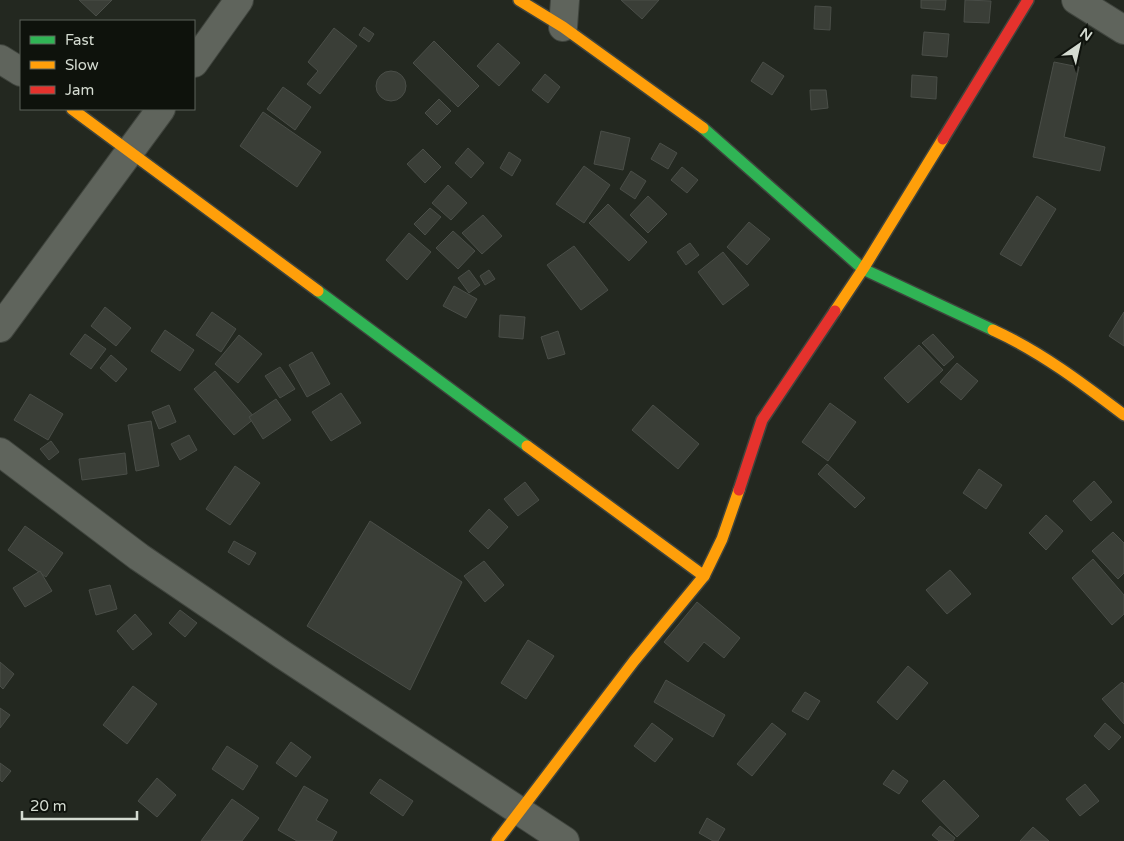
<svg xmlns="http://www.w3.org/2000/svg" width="1124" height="841" font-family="'Varela Round',sans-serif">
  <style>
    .building { fill: #3a3e37; stroke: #4a4e48 }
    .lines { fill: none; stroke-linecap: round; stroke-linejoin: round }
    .street-casing { stroke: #3f443d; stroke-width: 30 }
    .fast-casing { stroke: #3f443d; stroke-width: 14 }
    .slow-casing { stroke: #3f443d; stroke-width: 14 }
    .jam-casing { stroke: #3f443d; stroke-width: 14 }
    .street { stroke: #5f645c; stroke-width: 28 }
    .fast { stroke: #30b455; stroke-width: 11 }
    .slow { stroke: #ff9f0a; stroke-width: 11 }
    .jam { stroke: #e5322d; stroke-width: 11 }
  </style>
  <rect width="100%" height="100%" fill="#232820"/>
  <g class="building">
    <path d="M79,0h33l-16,16z"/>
    <path d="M621,0h38l-17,19z"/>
    <path d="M921,0h25l-1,10 -24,-2z"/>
    <path d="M965,0l26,1 -2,22 -25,-1z"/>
    <path d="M815,6l16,1 -1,23 -16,-1z"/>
    <path d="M364,27l10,7 -5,8 -10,-7z"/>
    <path d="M334,28l23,18 -37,48 -13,-10 11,-13 -10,-9z"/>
    <path d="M924,32l25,2 -2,23 -25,-2z"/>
    <path d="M434,41l45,45 -21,21 -45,-44z"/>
    <path d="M498,43l22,20 -21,23 -22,-20z"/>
    <path d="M763,62l21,14 -12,19 -21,-14z"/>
    <path d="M1054,62l25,5 -15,70 41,10 -5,24 -67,-14z"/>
    <circle cx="391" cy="86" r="15"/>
    <path d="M545,74l15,13 -12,16 -16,-13z"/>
    <path d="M912,75l25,2 -1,22 -25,-2z"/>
    <path d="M283,87l28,20 -16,23 -28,-21z"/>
    <path d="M810,90h16l2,18 -17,2z"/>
    <path d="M439,99l12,12 -14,14 -12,-12z"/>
    <path d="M263,112l58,40 -24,35 -57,-41z"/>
    <path d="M601,131l29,7 -7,32 -29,-6z"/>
    <path d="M660,143l17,10 -9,16 -17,-10z"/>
    <path d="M468,148l16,15 -13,15 -16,-15z"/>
    <path d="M423,149l18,18 -16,16 -18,-19z"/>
    <path d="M509,152l12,8 -9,16 -12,-8z"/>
    <path d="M584,166l26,19 -26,38 -28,-19z"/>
    <path d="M682,167l16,13 -11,13 -16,-13z"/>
    <path d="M631,171l15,10 -11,18 -15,-10z"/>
    <path d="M448,185l19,18 -16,17 -19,-17z"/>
    <path d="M648,196l19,18 -19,19 -18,-18z"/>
    <path d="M1037,196l19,13 -35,57 -21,-12z"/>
    <path d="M608,204l39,38 -18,19 -40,-38z"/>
    <path d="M430,208l11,9 -16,18 -11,-11z"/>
    <path d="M483,215l19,21 -20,18 -20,-21z"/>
    <path d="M749,222l21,17 -23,26 -20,-18z"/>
    <path d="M453,231l22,20 -17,18 -22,-21z"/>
    <path d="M409,233l22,19 -24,28 -21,-20z"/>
    <path d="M690,243l9,12 -13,10 -9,-13z"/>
    <path d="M574,246l34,44 -27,20 -34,-45z"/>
    <path d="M723,252l26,33 -26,20 -25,-33z"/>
    <path d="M469,270l11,15 -11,8 -11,-15z"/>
    <path d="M489,270l6,9 -10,6 -5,-9z"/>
    <path d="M454,286l23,13 -11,19 -23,-12z"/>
    <path d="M105,307l26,21 -15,18 -25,-20z"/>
    <path d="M212,312l24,17 -15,23 -25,-17z"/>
    <path d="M1124,312v34l-15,-10z"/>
    <path d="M500,315l25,2 -2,22 -24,-2z"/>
    <path d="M165,330l29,20 -14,21 -29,-20z"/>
    <path d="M558,331l7,23 -17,5 -7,-22z"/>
    <path d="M85,334l21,15 -15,20 -21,-15z"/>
    <path d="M933,334l21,23 -10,9 -22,-23z"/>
    <path d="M239,335l23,19 -24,29 -23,-19z"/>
    <path d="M919,345l24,25 -35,33 -24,-25z"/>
    <path d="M312,352l18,32 -23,13 -18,-32z"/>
    <path d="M111,355l16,14 -11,13 -16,-14z"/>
    <path d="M957,363l21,18 -17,19 -21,-18z"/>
    <path d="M280,367l15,22 -15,9 -15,-22z"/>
    <path d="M215,371l40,47 -21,17 -40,-46z"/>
    <path d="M341,393l20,30 -30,18 -19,-29z"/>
    <path d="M30,394l33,20 -15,26 -34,-20z"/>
    <path d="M276,399l15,21 -28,19 -14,-22z"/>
    <path d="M830,403l26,19 -28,39 -26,-19z"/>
    <path d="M169,405l7,17 -17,7 -7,-17z"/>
    <path d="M653,405l46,39 -21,25 -46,-39z"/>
    <path d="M151,421l8,45 -23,5 -8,-46z"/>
    <path d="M189,435l8,15 -17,10 -9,-16z"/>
    <path d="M51,441l8,11 -10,8 -9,-11z"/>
    <path d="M125,453l2,21 -45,6 -3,-21z"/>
    <path d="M827,464l38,34 -10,10 -37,-34z"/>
    <path d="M235,466l25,17 -30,42 -24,-16z"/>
    <path d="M979,469l23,16 -16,24 -23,-16z"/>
    <path d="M1094,481l18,21 -21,19 -18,-20z"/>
    <path d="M525,482l14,18 -21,16 -14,-17z"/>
    <path d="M489,509l19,18 -20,22 -19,-18z"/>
    <path d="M1046,515l17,16 -17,19 -17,-17z"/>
    <path d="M370,521l92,61 -52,108 -103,-64z"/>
    <path d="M25,526l38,27 -17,24 -38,-27z"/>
    <path d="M1113,532l11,11v30l-6,6 -26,-28z"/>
    <path d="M234,541l22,12 -7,12 -21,-13z"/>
    <path d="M1093,559l31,36v19l-12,11 -40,-47z"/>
    <path d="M484,561l20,24 -19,17 -21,-26z"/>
    <path d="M950,570l21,24 -24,20 -21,-24z"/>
    <path d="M40,571l12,20 -27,16 -12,-19z"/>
    <path d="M110,585l7,24 -21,6 -7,-25z"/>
    <path d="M697,602l43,36 -16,20 -20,-16 -16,20 -24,-20z"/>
    <path d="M180,610l17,13 -12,14 -16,-14z"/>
    <path d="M135,614l17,20 -19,16 -16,-19z"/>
    <path d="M528,640l26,16 -28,43 -25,-16z"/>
    <path d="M0,662l14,12 -11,15 -3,-3z"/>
    <path d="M908,666l20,17 -31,37 -20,-18z"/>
    <path d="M666,680l59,35 -12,22 -59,-35z"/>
    <path d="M1122,682l2,2v40l-22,-25z"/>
    <path d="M133,686l24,18 -30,40 -24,-19z"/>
    <path d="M805,692l15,9 -12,19 -16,-9z"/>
    <path d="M0,708l10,7 -10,13z"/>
    <path d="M652,723l21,16 -18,23 -21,-16z"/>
    <path d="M772,723l14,11 -34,42 -15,-12z"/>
    <path d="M1105,723l16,14 -12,13 -15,-14z"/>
    <path d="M291,742l20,15 -15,20 -20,-14z"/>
    <path d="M227,746l31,20 -15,24 -31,-21z"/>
    <path d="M0,763l11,8 -9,11 -2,-2z"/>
    <path d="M893,770l15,11 -9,13 -16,-10z"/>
    <path d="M157,778l19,17 -19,22 -19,-16z"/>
    <path d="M380,779l33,22 -10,15 -33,-23z"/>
    <path d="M944,780l35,36 -22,21 -35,-36z"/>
    <path d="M1085,784l14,17 -19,15 -14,-17z"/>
    <path d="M304,786l24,14 -12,20 21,12 -5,9h-35l-19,-11z"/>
    <path d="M232,799l27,19 -17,23h-41z"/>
    <path d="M707,818l18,11 -7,12h-5l-14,-8z"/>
    <path d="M940,826l15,12 -2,3h-14l-7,-6z"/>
    <path d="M1033,827l16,14h-29z"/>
  </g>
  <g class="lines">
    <g class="street-casing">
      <g id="street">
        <path d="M1076,0l48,30"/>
        <path d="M563,27l2,-27"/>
        <path d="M0,59l21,13"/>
        <path d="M194,63l45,-63"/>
        <path d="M0,328l161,-219"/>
        <path d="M0,452l139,105 144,98 282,186"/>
      </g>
    </g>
    <g class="fast-casing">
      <g id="fast">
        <path d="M703,128l160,141 130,61"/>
        <path d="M318,291l209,155"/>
      </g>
    </g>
    <g class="slow-casing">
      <g id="slow">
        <path d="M519,0l44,27 140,101"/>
        <path d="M72,109l246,182"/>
        <path d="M835,311l28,-42 80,-130"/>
        <path d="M993,330c48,22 89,53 131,85"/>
        <path d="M527,446l177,130"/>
        <path d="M497,841l137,-180 70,-85 18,-37 17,-49"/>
      </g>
    </g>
    <g class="jam-casing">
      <g id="jam">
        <path d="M943,139l85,-139"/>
        <path d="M739,490l23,-70 73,-109"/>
      </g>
    </g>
    <use href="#street" class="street"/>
    <use href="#fast" class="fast"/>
    <use href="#slow" class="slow"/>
    <use href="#jam" class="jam"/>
  </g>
  <rect x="20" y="20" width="175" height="90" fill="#0e120c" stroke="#5d625b"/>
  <rect x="30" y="36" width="25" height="8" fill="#30b455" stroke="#5d625b"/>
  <text x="65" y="45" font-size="15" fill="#d4dbd1">Fast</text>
  <rect x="30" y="61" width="25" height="8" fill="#ff9f0a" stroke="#5d625b"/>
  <text x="65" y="70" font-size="15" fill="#d4dbd1">Slow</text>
  <rect x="30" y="86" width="25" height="8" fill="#e5322d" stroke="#5d625b"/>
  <text x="65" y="95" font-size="15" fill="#d4dbd1">Jam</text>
  <g transform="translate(1079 45) rotate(34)" stroke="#0e120c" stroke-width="4" paint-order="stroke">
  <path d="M0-4L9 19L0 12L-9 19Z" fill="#d4dbd1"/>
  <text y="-8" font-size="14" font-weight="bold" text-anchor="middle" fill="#d4dbd1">N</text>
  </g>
  <path d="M22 811v8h115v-8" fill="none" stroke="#d4dbd1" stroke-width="2.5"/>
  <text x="30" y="811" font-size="15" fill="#d4dbd1" stroke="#0e120c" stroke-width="4" paint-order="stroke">20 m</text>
</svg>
